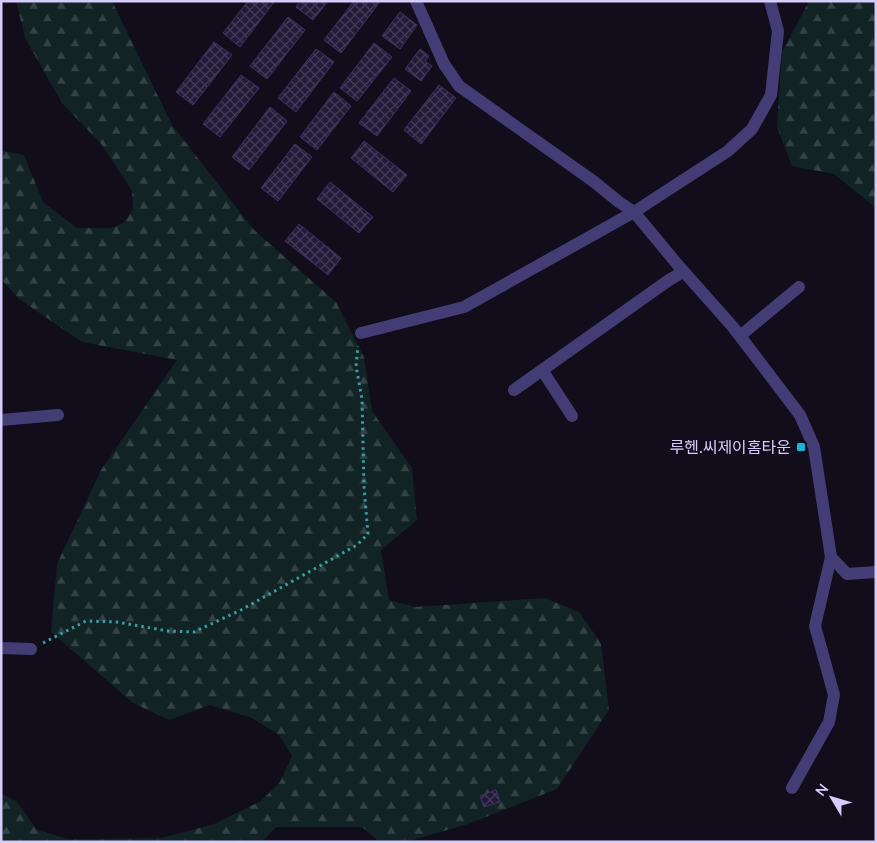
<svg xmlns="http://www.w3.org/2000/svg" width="877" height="843" font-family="Lato,'Noto Sans KR',sans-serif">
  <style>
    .forest { fill: url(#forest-firs) }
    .building { fill: url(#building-cross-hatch); stroke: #3e3063 }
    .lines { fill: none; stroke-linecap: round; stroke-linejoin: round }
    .path { stroke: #399ea1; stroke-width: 3; stroke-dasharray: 2.5 4; stroke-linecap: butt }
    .minor { stroke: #443d75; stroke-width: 12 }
    .poi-dot { fill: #17b5da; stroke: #110d1b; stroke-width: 2 }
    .labels { text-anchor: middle; stroke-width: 5; stroke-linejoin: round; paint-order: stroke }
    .poi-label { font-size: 16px; fill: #d6ccfa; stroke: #110d1b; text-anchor: end }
  </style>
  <defs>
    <pattern id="forest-firs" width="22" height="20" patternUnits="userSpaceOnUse" patternTransform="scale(1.25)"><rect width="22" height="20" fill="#112324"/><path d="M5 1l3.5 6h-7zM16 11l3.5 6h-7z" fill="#334245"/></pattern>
    <pattern id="building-cross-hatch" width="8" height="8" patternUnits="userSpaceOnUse" patternTransform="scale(1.25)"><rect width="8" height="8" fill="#241b3a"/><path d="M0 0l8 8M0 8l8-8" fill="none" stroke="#433b57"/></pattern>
  </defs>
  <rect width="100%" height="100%" fill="#110d1b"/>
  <g class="forest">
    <path d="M16,1h96l60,124 82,105 82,72 28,55 8,54 40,57 5,52 -36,30 8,50 26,7 130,-9 34,14 22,31 8,67 -52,79 -89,35 -62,18h-26l-18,-15h-86l-14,15h-261v-49l16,9 20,28 31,9 94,-1 52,-14 47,-23 19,-19 12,-26 -13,-21 -27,-17 -42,-13 -41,15 -36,-17 -82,-71 6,-68 44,-94 76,-110 -95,-18 -63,-43 -18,-20v-127l2,-1 21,4 19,47 34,26h35l13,-6 8,-13 -1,-18 -30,-46 -40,-42 -37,-65z"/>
    <path d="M809,1h67v207l-42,-34 -42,-8 -15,-39 5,-75z"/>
  </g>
  <g class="building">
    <path d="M248,1h27l-35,46 -17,-14z"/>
    <path d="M300,1h28l-15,19 -17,-13z"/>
    <path d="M354,1h22l3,2 -38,50 -17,-13z"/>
    <path d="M400,12l17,13 -17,24 -18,-13z"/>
    <path d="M288,17l17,13 -38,49 -17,-13z"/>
    <path d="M214,42l18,13 -39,50 -17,-13z"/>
    <path d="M374,43l18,14 -35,44 -17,-13z"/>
    <path d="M316,49l18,13 -38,50 -18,-14z"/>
    <path d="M420,49l9,7 -4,5 7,5 -11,15 -16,-12z"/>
    <path d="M241,75l18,13 -39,49 -17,-13z"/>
    <path d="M394,78l17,13 -34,45 -18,-13z"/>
    <path d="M439,85l17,13 -35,46 -17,-14z"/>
    <path d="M334,92l17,14 -34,44 -17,-13z"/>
    <path d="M270,107l17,14 -38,49 -17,-13z"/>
    <path d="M364,141l43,34 -14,17 -42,-34z"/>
    <path d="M295,144l17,13 -34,44 -17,-13z"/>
    <path d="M330,182l43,35 -14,16 -42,-34z"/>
    <path d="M299,224l42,34 -13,17 -43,-34z"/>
    <path d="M496,790l4,12 -16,5 -4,-11z"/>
  </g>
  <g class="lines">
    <path class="path" d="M43,643l43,-22 31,1 51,9 26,1 47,-22 116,-65 11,-11 -4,-47 -2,-88 -6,-33 2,-20"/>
    <g class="minor">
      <path d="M416,1l28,63 15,22 134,95 26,21 15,10 43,52 56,63 67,88 14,32 17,110 16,17 29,-2"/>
      <path d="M361,333l103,-26 170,-95 94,-61 24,-22 19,-34 7,-64 -8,-30"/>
      <path d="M740,336l59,-49"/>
      <path d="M542,370l30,46"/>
      <path d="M514,390l155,-110 14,-8"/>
      <path d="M1,420l57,-5"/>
      <path d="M1,648l30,1"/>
      <path d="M792,788l37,-66 5,-27 -19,-69 16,-69"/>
    </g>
  </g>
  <rect class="poi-dot" x="796" y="442" width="10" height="10" rx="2.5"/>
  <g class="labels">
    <g class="poi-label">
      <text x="791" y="453">루헨.씨제이홈타운</text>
    </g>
  </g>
  <rect width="877" height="843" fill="none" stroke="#d6ccfa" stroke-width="5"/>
  <g transform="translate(832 798) rotate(308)" stroke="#110d1b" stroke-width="4" paint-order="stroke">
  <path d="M0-4L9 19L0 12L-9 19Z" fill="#d6ccfa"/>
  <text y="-8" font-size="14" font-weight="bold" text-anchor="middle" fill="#d6ccfa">N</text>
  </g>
</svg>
